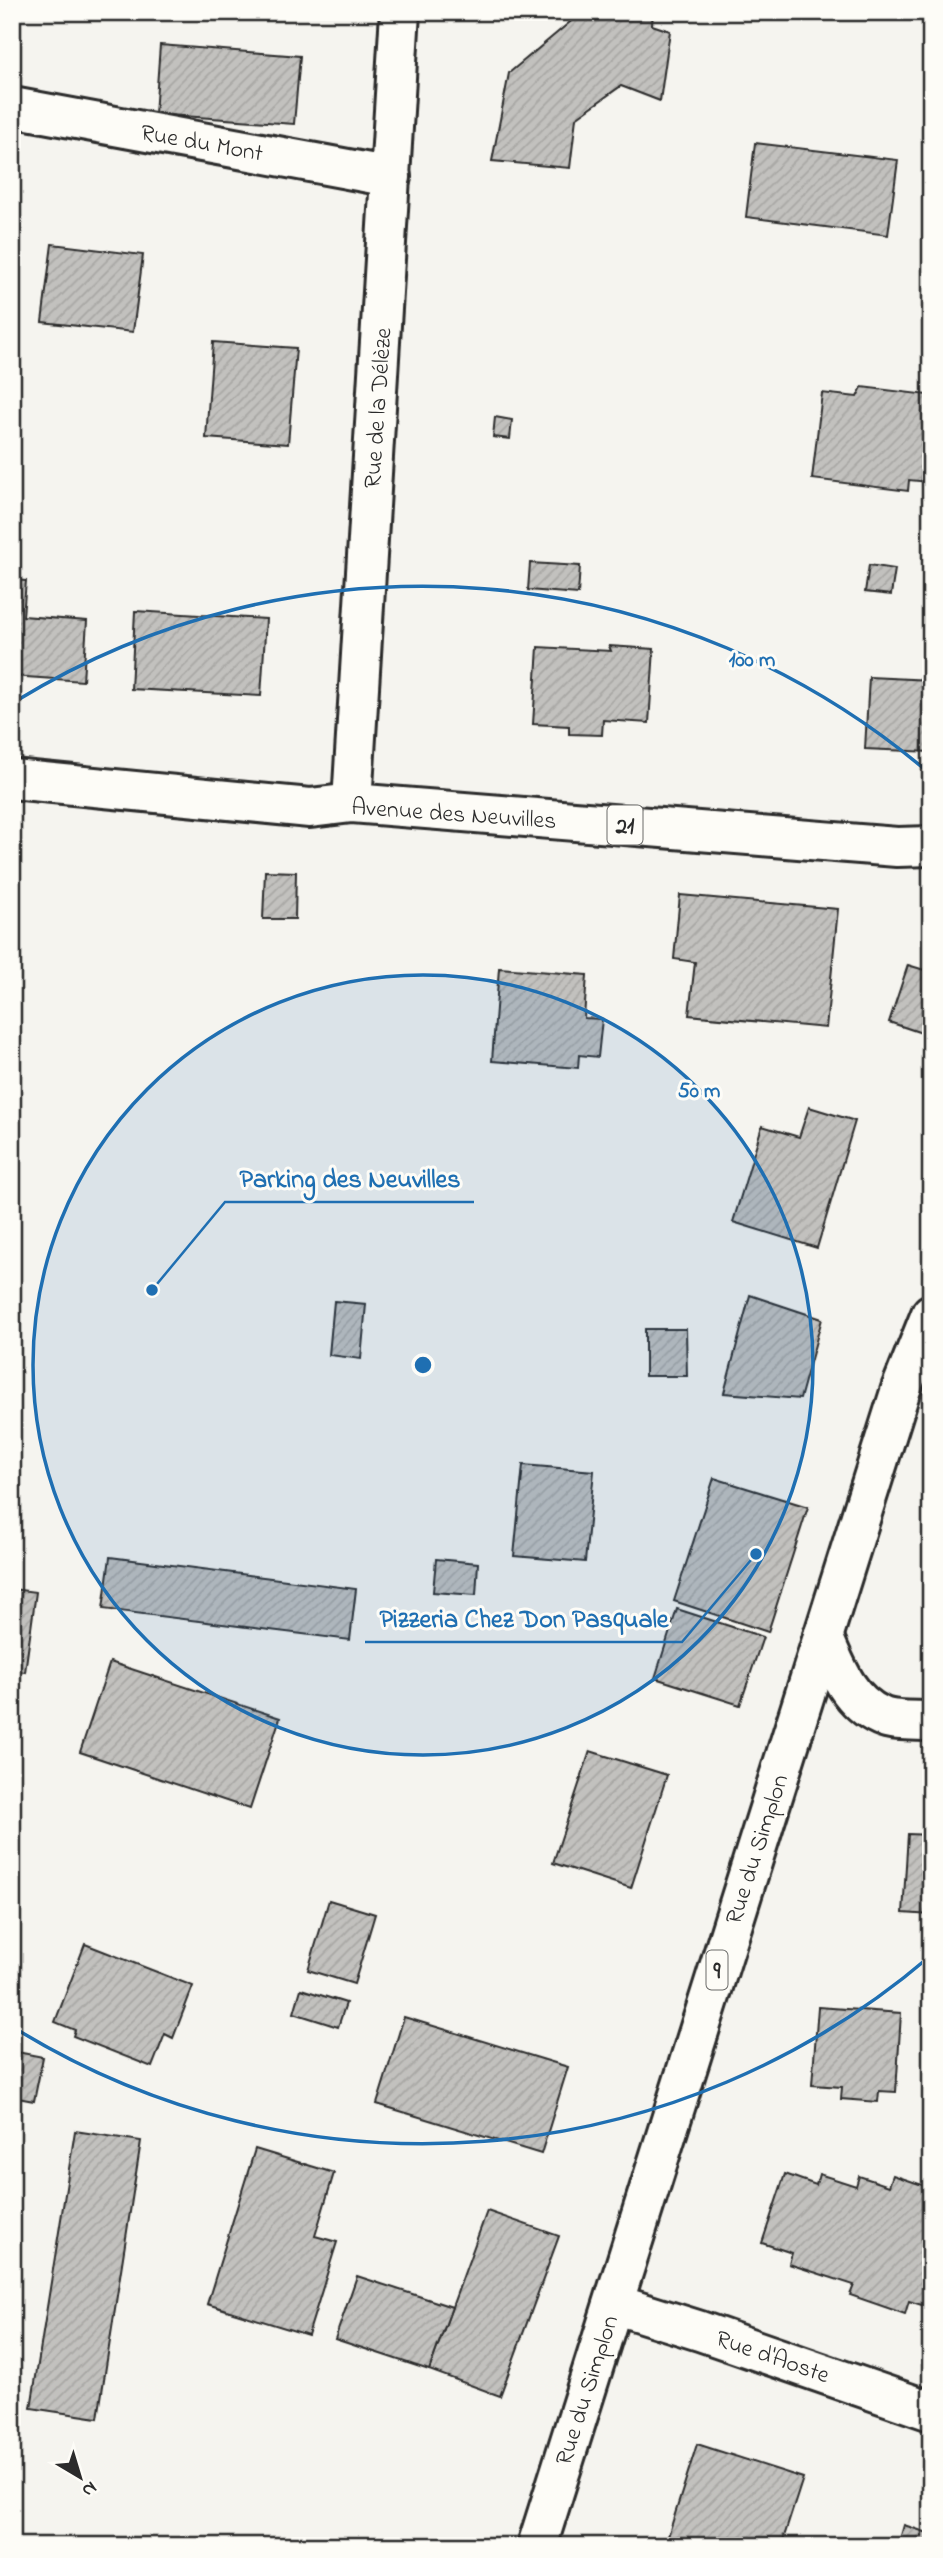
<svg xmlns="http://www.w3.org/2000/svg" width="943" height="2558" font-family="'Indie Flower',sans-serif">
  <style>
    .building { fill: url(#building-hatch); stroke: #2b2b2b; stroke-width: 2 }
    .lines { fill: none; stroke-linecap: round; stroke-linejoin: round }
    .street-casing { stroke: #2b2b2b; stroke-width: 44 }
    .secondary-casing { stroke: #2b2b2b; stroke-width: 44 }
    .primary-casing { stroke: #2b2b2b; stroke-width: 44 }
    .street { stroke: #fdfcf7; stroke-width: 38 }
    .secondary { stroke: #fdfcf7; stroke-width: 38 }
    .primary { stroke: #fdfcf7; stroke-width: 38 }
    .ring { fill: none; stroke: #1f6fb2; stroke-width: 3.5 }
    .labels { text-anchor: middle; stroke-width: 6; stroke-linejoin: round; paint-order: stroke }
    .shield { fill: #fdfcf7; stroke: #6a6a68; stroke-width: 2 }
    .shield-label { font-size: 23px; font-weight: bold; fill: #2b2b2b }
    .street-label { font-size: 24px; fill: #2b2b2b; stroke: #fdfcf7 }
    .centre { fill: #1f6fb2; stroke: #fdfcf7; stroke-width: 3.5 }
    .ring-label { font-size: 21px; text-anchor: middle; font-weight: bold; fill: #1f6fb2; stroke: #fdfcf7; stroke-width: 6; stroke-linejoin: round; paint-order: stroke }
    .leader { fill: none; stroke: #1f6fb2; stroke-width: 2.5 }
    .callout-dot { fill: #1f6fb2; stroke: #fdfcf7; stroke-width: 2.5 }
    .callout-label { font-size: 26px; text-anchor: middle; font-weight: bold; fill: #1f6fb2; stroke: #fdfcf7; stroke-width: 6; stroke-linejoin: round; paint-order: stroke }
  </style>
  <defs>
    <pattern id="building-hatch" width="6" height="6" patternUnits="userSpaceOnUse" patternTransform="scale(1.75)"><rect width="6" height="6" fill="#c2c1be"/><path d="M-1 1l2-2M0 6l6-6M5 7l2-2" fill="none" stroke="#a7a6a3"/></pattern>
  </defs>
  <rect width="100%" height="100%" fill="#f5f4ef"/>
  <filter id="ink" filterUnits="userSpaceOnUse"><feTurbulence type="fractalNoise" baseFrequency=".0143" numOctaves="2"/><feDisplacementMap in="SourceGraphic" scale="14" xChannelSelector="R" yChannelSelector="G"/><feConvolveMatrix kernelMatrix="1 2 1 2 8 2 1 2 1" color-interpolation-filters="sRGB"/></filter>
  <g filter="url(#ink)">
    <g class="building">
      <path d="M582,12h71l-1,13 18,6 -10,70 -39,-15 -45,32 -6,50 -78,-7 17,-88z"/>
      <path d="M160,45l140,11 -6,68 -139,-10z"/>
      <path d="M755,143l143,17 -10,75 -142,-18z"/>
      <path d="M52,244l91,11 -10,77 -91,-10z"/>
      <path d="M213,342l83,6 -8,96 -82,-6z"/>
      <path d="M928,376h3l-2,106 -20,-2 -1,11 -96,-12 10,-86 35,4 5,-10 65,8z"/>
      <path d="M495,417l17,3 -2,19 -17,-2z"/>
      <path d="M530,563l50,3 -2,28 -50,-4z"/>
      <path d="M869,565l26,4 -4,26 -26,-3z"/>
      <path d="M12,580l14,1 -3,35 64,5 -4,60 -71,-5z"/>
      <path d="M135,611l131,8 -5,77 -130,-7z"/>
      <path d="M609,646l45,3 -5,74 -46,-3 -1,15 -33,-1v-8l-36,-2 5,-77 73,4z"/>
      <path d="M869,677l62,3v72l-66,-3z"/>
      <path d="M265,871l31,1 -1,47h-32z"/>
      <path d="M680,895l158,14 -12,119 -137,-13 6,-53 -21,-3z"/>
      <path d="M908,965l23,7v64l-42,-14z"/>
      <path d="M499,968l88,7 -3,43 18,1 -4,38 -19,-2 -1,13 -86,-7z"/>
      <path d="M809,1107l46,14 -38,127 -84,-26 29,-96 37,11z"/>
      <path d="M750,1295l72,24 -22,80 -76,-6z"/>
      <path d="M334,1301l32,3 -5,55 -32,-4z"/>
      <path d="M645,1329h41l1,47h-42z"/>
      <path d="M523,1465l71,6 -9,91 -71,-6z"/>
      <path d="M714,1478l94,29 -40,125 -94,-31z"/>
      <path d="M110,1557l246,32 -6,51 -247,-31z"/>
      <path d="M436,1559l42,4 -2,32 -43,-3z"/>
      <path d="M12,1589l24,3 -11,80 -13,-2z"/>
      <path d="M677,1609l86,28 -23,68 -85,-27z"/>
      <path d="M110,1662l170,56 -30,91 -170,-57z"/>
      <path d="M590,1751l77,24 -36,113 -78,-25z"/>
      <path d="M908,1834l23,1v80l-28,-2z"/>
      <path d="M329,1900l46,14 -21,70 -46,-14z"/>
      <path d="M85,1944l108,42 -20,52 -8,-4 -13,33 -79,-31 2,-6 -20,-8z"/>
      <path d="M301,1989l45,14 -8,24 -44,-14z"/>
      <path d="M818,2007l83,6 -5,79 -17,-1 -1,11 -37,-3 1,-12 -30,-2z"/>
      <path d="M404,2017l164,50 -27,87 -164,-50z"/>
      <path d="M12,2051l31,6 -9,44 -22,-4z"/>
      <path d="M75,2131l66,10 -43,277 -67,-10z"/>
      <path d="M255,2149l79,24 -19,63 22,6 -29,93 -101,-31z"/>
      <path d="M785,2174l31,11 3,-11 37,12 3,-10 30,10 4,-11 38,13v120l-22,-7 -4,13 -55,-19 4,-10 -65,-21 3,-11 -30,-10z"/>
      <path d="M487,2211l72,25 -59,160 -71,-26z"/>
      <path d="M357,2276l95,31 -23,63 -94,-31z"/>
      <path d="M697,2444l106,34 -22,68h-116z"/>
      <path d="M904,2525l27,9v12h-33z"/>
    </g>
    <g class="lines">
      <g class="street-casing">
        <g id="street">
          <path d="M12,107l379,70"/>
          <path d="M352,803l48,-791"/>
          <path d="M823,1636c13,31 25,65 58,80 13,6 35,4 50,5"/>
        </g>
      </g>
      <g class="secondary-casing">
        <path id="secondary" d="M614,2304l86,27 231,80"/>
      </g>
      <g class="primary-casing">
        <g id="primary">
          <path d="M12,779l298,29 42,-5 545,44 34,-1"/>
          <path d="M537,2546l364,-1157 30,-75"/>
        </g>
      </g>
      <use href="#street" class="street"/>
      <use href="#secondary" class="secondary"/>
      <use href="#primary" class="primary"/>
    </g>
  </g>
  <circle cx="423" cy="1365" r="390" fill="#1f6fb2" fill-opacity=".12"/>
  <g class="ring">
    <circle cx="423" cy="1365" r="390"/>
    <path d="M929 1957A779 779 0 0 1 16 2029M16 701A779 779 0 0 1 929 773"/>
  </g>
  <g class="labels">
    <g class="shield">
      <rect x="607.5" y="805.5" width="35" height="39" rx="5"/>
      <rect x="706.5" y="1950.5" width="21" height="39" rx="5"/>
    </g>
    <g class="shield-label">
      <text x="625" y="833">21</text>
      <text x="717" y="1978">9</text>
    </g>
    <g class="street-label">
      <text transform="translate(202 142) rotate(10)" y="8">Rue du Mont</text>
      <text transform="translate(377 408) rotate(-86)" y="8">Rue de la Délèze</text>
      <text transform="translate(454 813) rotate(4)" y="8">Avenue des Neuvilles</text>
      <text transform="translate(756 1849) rotate(-72)" y="8">Rue du Simplon</text>
      <text transform="translate(773 2356) rotate(19)" y="8">Rue d'Aoste</text>
      <text transform="translate(586 2390) rotate(-72)" y="8">Rue du Simplon</text>
    </g>
  </g>
  <circle cx="423" cy="1365" r="10" class="centre"/>
  <g class="ring-label">
    <text x="752" y="666">100 m</text>
    <text x="699" y="1097">50 m</text>
  </g>
  <path class="leader" d="M152 1290L225 1202H474M756 1554L682 1642H365"/>
  <g class="callout-dot">
    <circle cx="152" cy="1290" r="7"/>
    <circle cx="756" cy="1554" r="7"/>
  </g>
  <g class="callout-label">
    <text x="350" y="1187">Parking des Neuvilles</text>
    <text x="524" y="1627">Pizzeria Chez Don Pasquale</text>
  </g>
  <rect width="943" height="2558" fill="none" stroke="#fdfcf7" stroke-width="42"/>
  <rect x="21" y="21" width="901" height="2516" fill="none" stroke="#2b2b2b" stroke-width="2.5" filter="url(#ink)"/>
  <g transform="translate(80 2477) rotate(142)" stroke="#fdfcf7" stroke-width="5" paint-order="stroke">
  <path d="M0-5L12 26L0 18L-12 26Z" fill="#2b2b2b"/>
  <text y="-10" font-size="19" font-weight="bold" text-anchor="middle" fill="#2b2b2b">N</text>
  </g>
</svg>
